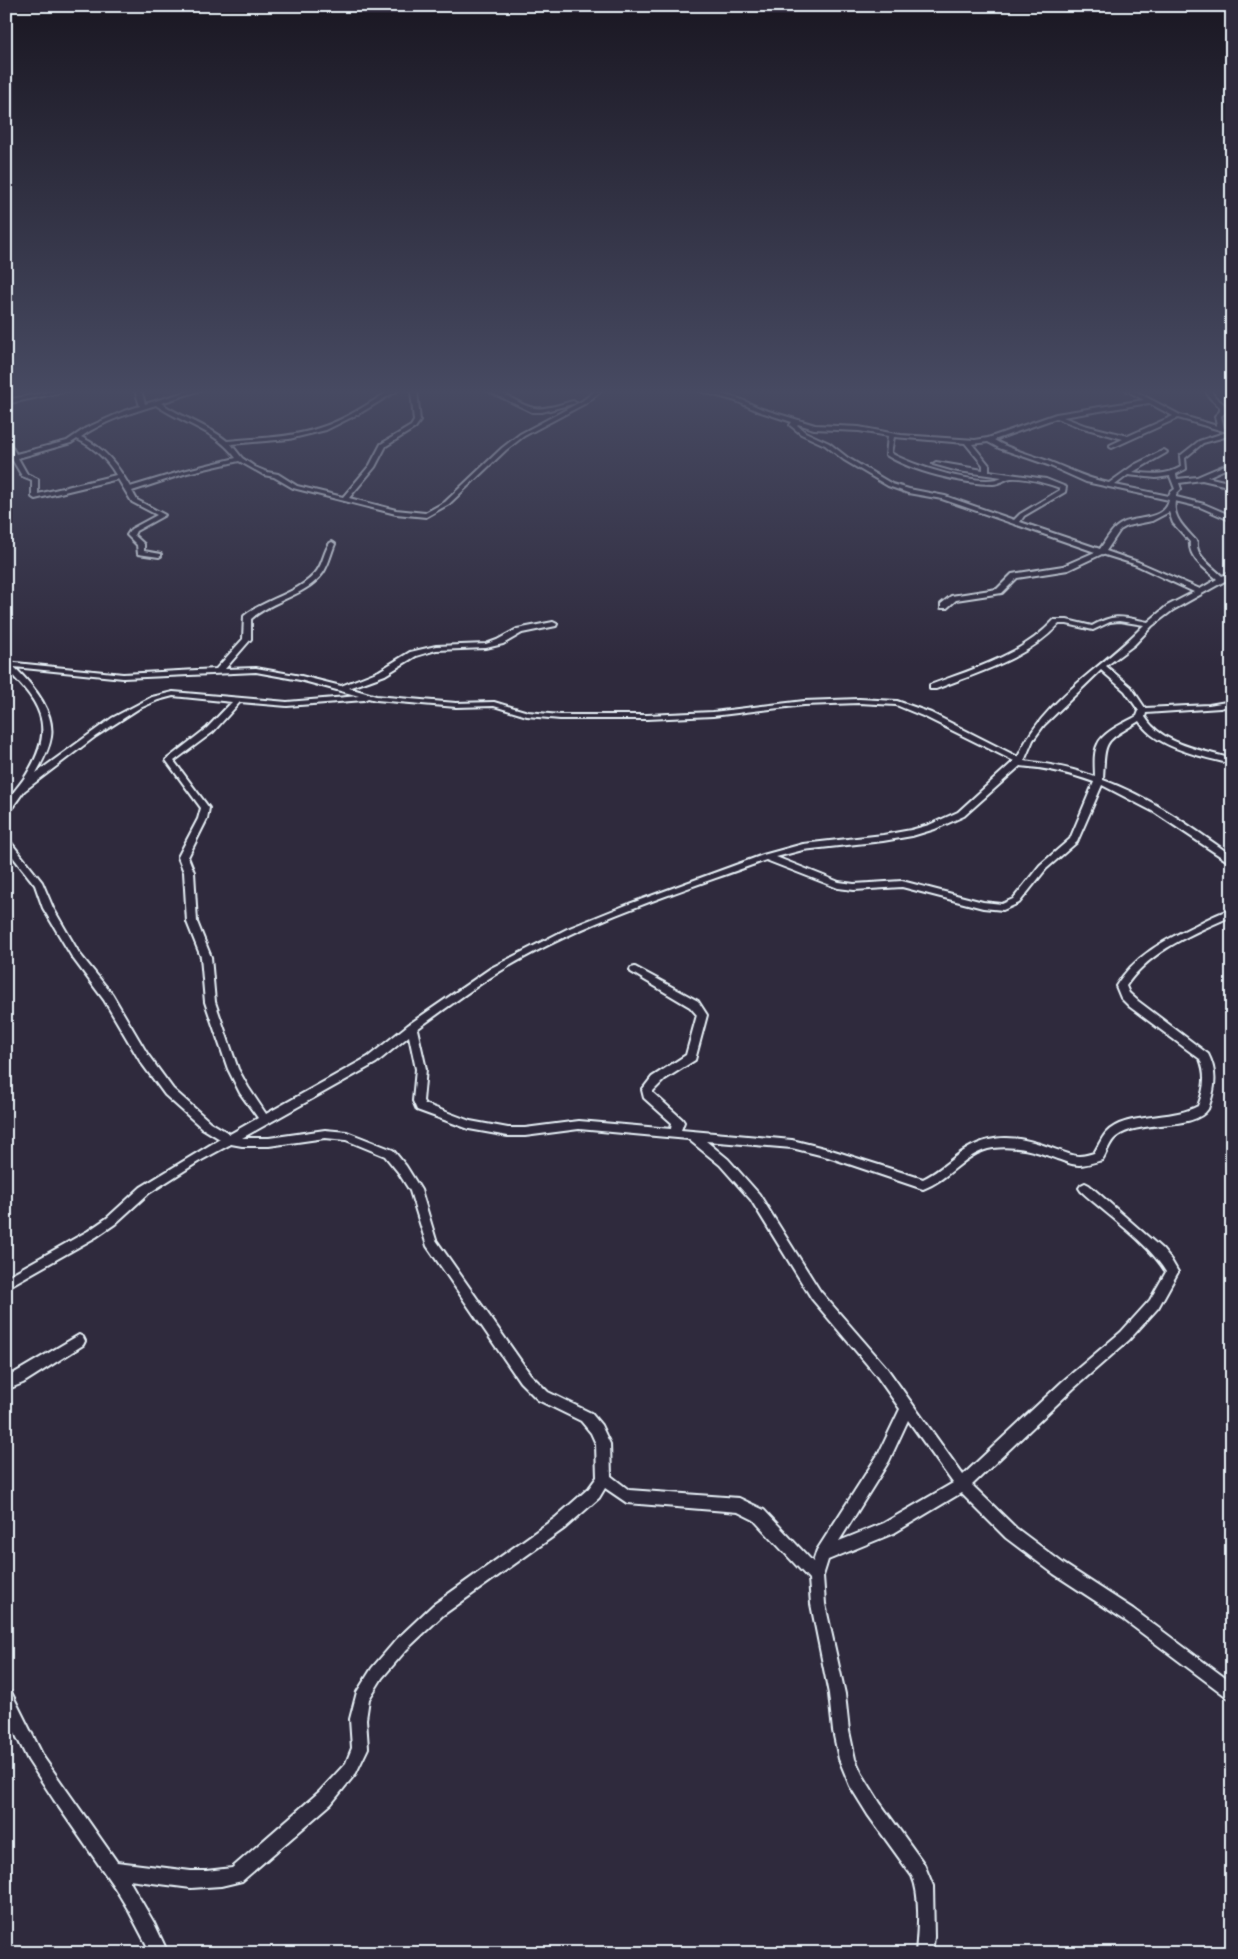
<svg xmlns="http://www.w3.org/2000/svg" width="1238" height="1959" font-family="Caveat,sans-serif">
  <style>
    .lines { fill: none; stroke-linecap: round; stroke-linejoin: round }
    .minor-casing { stroke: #e8f1f8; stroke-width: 4 }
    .minor { fill: #2f2a3d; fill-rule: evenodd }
  </style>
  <rect width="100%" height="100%" fill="#2f2a3d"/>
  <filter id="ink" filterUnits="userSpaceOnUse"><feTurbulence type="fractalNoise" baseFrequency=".02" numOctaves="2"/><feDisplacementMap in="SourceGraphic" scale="10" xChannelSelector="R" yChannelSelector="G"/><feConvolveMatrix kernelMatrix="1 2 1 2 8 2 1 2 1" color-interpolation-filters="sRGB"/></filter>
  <g filter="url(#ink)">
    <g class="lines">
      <g class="minor-casing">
        <g id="minor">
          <path d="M60,390h11l-65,14v-4z"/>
          <path d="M135,390h6l4,14 47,-14h9l-40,13c21,15 47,22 66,38 31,-3 63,-3 92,-13 26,-8 49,-24 72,-38h7l-36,22 -36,18 -37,9 -58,5 11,14 13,9 12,5 11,2 19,12 46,11 27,-32 11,-21 30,-18 3,-5 -3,-31h6l3,31 -5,7 -29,18 -11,21 -26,31 47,12 29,3 20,-11 57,-54 18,-14 62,-33 13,-10 5,1 -14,11 -62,33 -18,14 -57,54 -23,13 -30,-3 -103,-26 -19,-11 -10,-2 -25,-14 -52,12 -55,18 5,9 28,15 -29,16 -2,4 10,9v7l17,3v2l-2,1 -21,-3 -1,-9 -10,-10 4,-6 26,-14 -25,-13 -14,-23 -83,20 -3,-2v-17l-10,-4 -10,-17 -6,2v-4l4,-1 -4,-8v-8l3,2 7,12 51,-13 19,-13 38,-17 16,-5zM156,405c27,19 60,25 80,53l-53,13 -53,16c-12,-21 -25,-39 -49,-50 22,-16 49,-24 75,-32zM77,439c16,8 30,20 39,36l-78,19v-15l-11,-5 -9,-16 53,-15z"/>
          <path d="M486,390c18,-1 31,15 48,18 12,2 27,-4 39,-7l3,2 -34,9h-10z"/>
          <path d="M696,390h9l35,9 22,10 53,16 44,2 42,8 74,5 13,-2 68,-24 88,-14 -18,-10h7l47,25 37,11 -2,-10 5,-5v-4l-10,-9 -5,-8h6l3,6 12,10v6l-5,4 3,12 8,2v5l-29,8 -18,15 1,11 -10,5 1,5 20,-2 35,-15v4l-25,11 25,6v4l-30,-7 -23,3 2,6 -5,5v3l28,7 28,12v5l-32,-14 -25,-6c-3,18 12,29 22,41 -2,14 16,25 25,34l10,-4v5l-59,33 -21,16 -18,19 -28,21 25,21 14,21 64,-3 23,-4v4l-12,3 -74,5 -1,4c17,28 58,33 87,42v5c-28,-7 -77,-16 -93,-43 -35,22 -34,16 -36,59 47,17 89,47 129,76v8l-78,-52 -52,-27 -25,57 -31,27 -27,34 -16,7 -20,-2 -81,-21 -48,3 -16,-2 -72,-28c-90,33 -185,62 -267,112 -28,17 -55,38 -82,57l9,40 -3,32 2,3 45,17 38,7h17l54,-7 92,8 1,-6 -28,-25 -2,-8 10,-13 34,-22 11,-40 -7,-8 -59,-35 -1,-2 1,-2 4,-1 63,34 9,14 -12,45 -30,19 -12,12v2l29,26 2,3 -3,8 111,10 36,9 95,30c25,-12 35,-31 66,-39 22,-6 47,2 68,10 7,2 15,6 22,6 5,0 11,-2 15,-3 4,-6 7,-14 12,-20 19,-21 66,-12 92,-27 6,-16 9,-30 2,-47l-70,-52 -9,-9 -5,-12c18,-30 49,-46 80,-61 11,-6 23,-12 36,-16v7c-38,17 -82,34 -106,70l3,7 9,8 70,53c10,19 7,35 0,55 -14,22 -69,10 -92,28 -7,5 -9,16 -14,23 -7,2 -16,5 -23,5 -7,0 -15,-4 -22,-6 -21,-8 -42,-14 -64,-11 -28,4 -44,32 -70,41l-95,-32 -36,-9 -86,-7 22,18 31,35 61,97 66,76 77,108 100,-94 58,-49 29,-32 16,-28c-17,-29 -60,-58 -85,-81l-2,-3 2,-3 4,-2 4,2 73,64 9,11 7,12 -20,36 -29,32 -56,49 -101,96 44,43 48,36 69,45 99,74v16l-5,-2 -104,-78 -69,-45 -48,-36 -45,-45 -67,40 -66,27 -5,16 2,28 20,90 4,37 6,28 7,15 18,29 44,61 9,22 1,51 -2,16h-16c2,-23 5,-57 -4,-77l-44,-61 -18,-29 -11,-27 -6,-28 -4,-37 -18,-90 -2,-25 -55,-59 -16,-8 -111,-9 -22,-15 -6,10 -34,30 -122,87 -36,34 -25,29 -13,21 -3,20 2,29 -12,25 -25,31 -89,77 -21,5 -30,2 -62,-8 25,43 14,30h-17l-22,-42 -14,-23 -61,-88 -26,-40 -22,-45v-25l5,2 33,66 73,104 74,9h15l26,-3 87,-76 27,-29 6,-15 -2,-29 7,-27 15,-24 25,-29 36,-34 122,-87 34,-30 8,-11 -1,-33 -5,-11 -10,-12 -43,-21 -18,-18 -93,-136 -17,-55 -12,-19 -13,-16 -39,-16 -21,-2 -56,8h-27l-11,-2 -33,18 -49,31 -34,31 -19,13 -90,51v-11l82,-46 19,-13 34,-31 79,-48 -18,-11 -37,-33 -25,-34 -36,-61 -32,-43 -29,-49 -8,-23 -29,-37v-9l3,1 33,42 11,26 26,45 33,41 36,61 25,34 37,33 20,12 28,-16 -18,-25 -12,-24 -23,-67 -4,-45 -14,-35 -3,-50 -6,-15 20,-38 3,-11 -35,-48 41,-32 25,-26 -59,-6 -15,4 -20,9 -42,27 -72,55 -15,21 -3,1c0,-14 9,-22 17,-33 32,-48 23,-73 -17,-111v-7l117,12 93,-5 27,-30 1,-23c22,-18 55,-22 73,-45 6,-8 7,-20 13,-28l2,-1 3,2c-4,9 -6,20 -12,29 -17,23 -51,27 -72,46v20l-26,30 31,-1 45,8 40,10 38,-15 31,-19 26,-6 50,-2 11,-4 20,-11 36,-7 4,2 -1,2 -34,7 -19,11 -17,4 -50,2 -20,6 -31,19 -36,13 27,8 80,7 38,-1 34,10 32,3h87l66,-3 91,-11 55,-2 38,2 34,12 87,44c24,-57 84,-88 126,-132l-25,-4 -9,1 -17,8 -26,-6h-8c-32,35 -80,48 -123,65h-6v-4c44,-16 92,-30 124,-65h13l25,6c23,-13 31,-9 56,-4l19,-16 27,-14 -60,-28 -32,-10 -34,16 -51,8 -15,15 -46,7 -9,8h-6v-4l10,-8 46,-7 15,-15 51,-8 32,-14 -153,-53 -34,-6 -20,-7 -44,-26 -19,-15 -24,-11 -10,-8 -1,-1 2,-3 -34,-11 -22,-10zM1149,403l24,13 -45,20 -44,-11 -21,-8zM1056,418l24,9 43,12 -13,6v2l2,1 66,-30 49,14 -28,9 -19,15 1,11c-16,9 -31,7 -48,5l33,-19 1,-1 -3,-2 -30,15 -25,18c-21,-4 -36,-12 -56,-20 -19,-8 -41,-12 -59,-23zM798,424l16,5 45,2 29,5 -2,19c25,16 77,29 107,29 7,0 12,-5 18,-6 14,-1 35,5 49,10v2l-40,24 -6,6 -69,-24 -36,-7 -17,-5 -44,-26 -19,-15 -24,-11 -8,-7zM894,437l71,6 18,22v5l-47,-8 -3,2 25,7 44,6c-20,11 -92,-12 -111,-24zM988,442l11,6 49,17 38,17 83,18c-4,21 -32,16 -46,23 -10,4 -17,17 -23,26l-80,-27 4,-6 41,-24 1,-5 -20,-8 -57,-8v-6l-17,-21zM1128,475l28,3 14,-2 5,13 -4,3 -2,4 -54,-11zM1169,512l4,11 17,19c-2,16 17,28 27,37l-17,10 -62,-27 -32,-11 14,-21 7,-4 25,-5zM14,667l109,11 133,-6 44,8 59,16 -72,6 -114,-10 -21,5 -40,21 -76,55c6,-11 13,-23 15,-36 4,-26 -19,-53 -37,-70zM1101,670l24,21 14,20 -2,5c-12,7 -33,15 -39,28 -5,9 -3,23 -3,33 -23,-9 -46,-13 -71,-16l9,-21 11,-15zM368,698l8,2 80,7 38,-1 33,10 33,3h87l66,-3 91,-11 55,-2 37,2 29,12 89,44 -56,51 -29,13 -18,5 -28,5 -80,9 -40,11 -134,49 -62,25 -76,39 -83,57 -40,32 -102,57 -18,-27 -10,-18 -23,-67 -4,-45 -14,-35 -3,-50 -6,-15 19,-38 2,-11 -35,-47 39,-29 27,-30 47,4 77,-6zM1020,766c26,2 49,7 74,16l-24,57 -30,26 -27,34 -11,5 -19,-2 -81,-21 -48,3 -15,-2 -63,-25 27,-7 80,-9 29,-5 23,-7 29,-13zM409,1036l7,33 -3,32 4,9 52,19 39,7h17l54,-7 109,10 32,26 31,35 61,99 64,76 24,34 -21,44 -62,97 -4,12 -49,-52 -25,-12 -110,-8 -18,-14 -1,-32 -9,-19 -10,-12 -43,-21 -18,-18 -94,-134 -15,-50 -15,-24 -13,-16 -46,-18 -22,-2 -56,8h-27l134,-75zM908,1420l45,63 -69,40 -45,18 50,-80z"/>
          <path d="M79,1335l4,2 2,4 -2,4 -60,38 -17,7v-12z"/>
        </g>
      </g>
      <use href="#minor" class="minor"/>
    </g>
  </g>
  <linearGradient id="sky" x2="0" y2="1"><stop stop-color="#1a1722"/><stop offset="0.59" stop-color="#474a62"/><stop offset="1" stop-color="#474a62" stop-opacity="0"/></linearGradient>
  <rect width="1238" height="664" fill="url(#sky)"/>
  <rect width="1238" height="1959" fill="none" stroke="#2f2a3d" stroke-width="25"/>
  <rect x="12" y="12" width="1213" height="1934" fill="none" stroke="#e8f1f8" stroke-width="2" filter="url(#ink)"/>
</svg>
